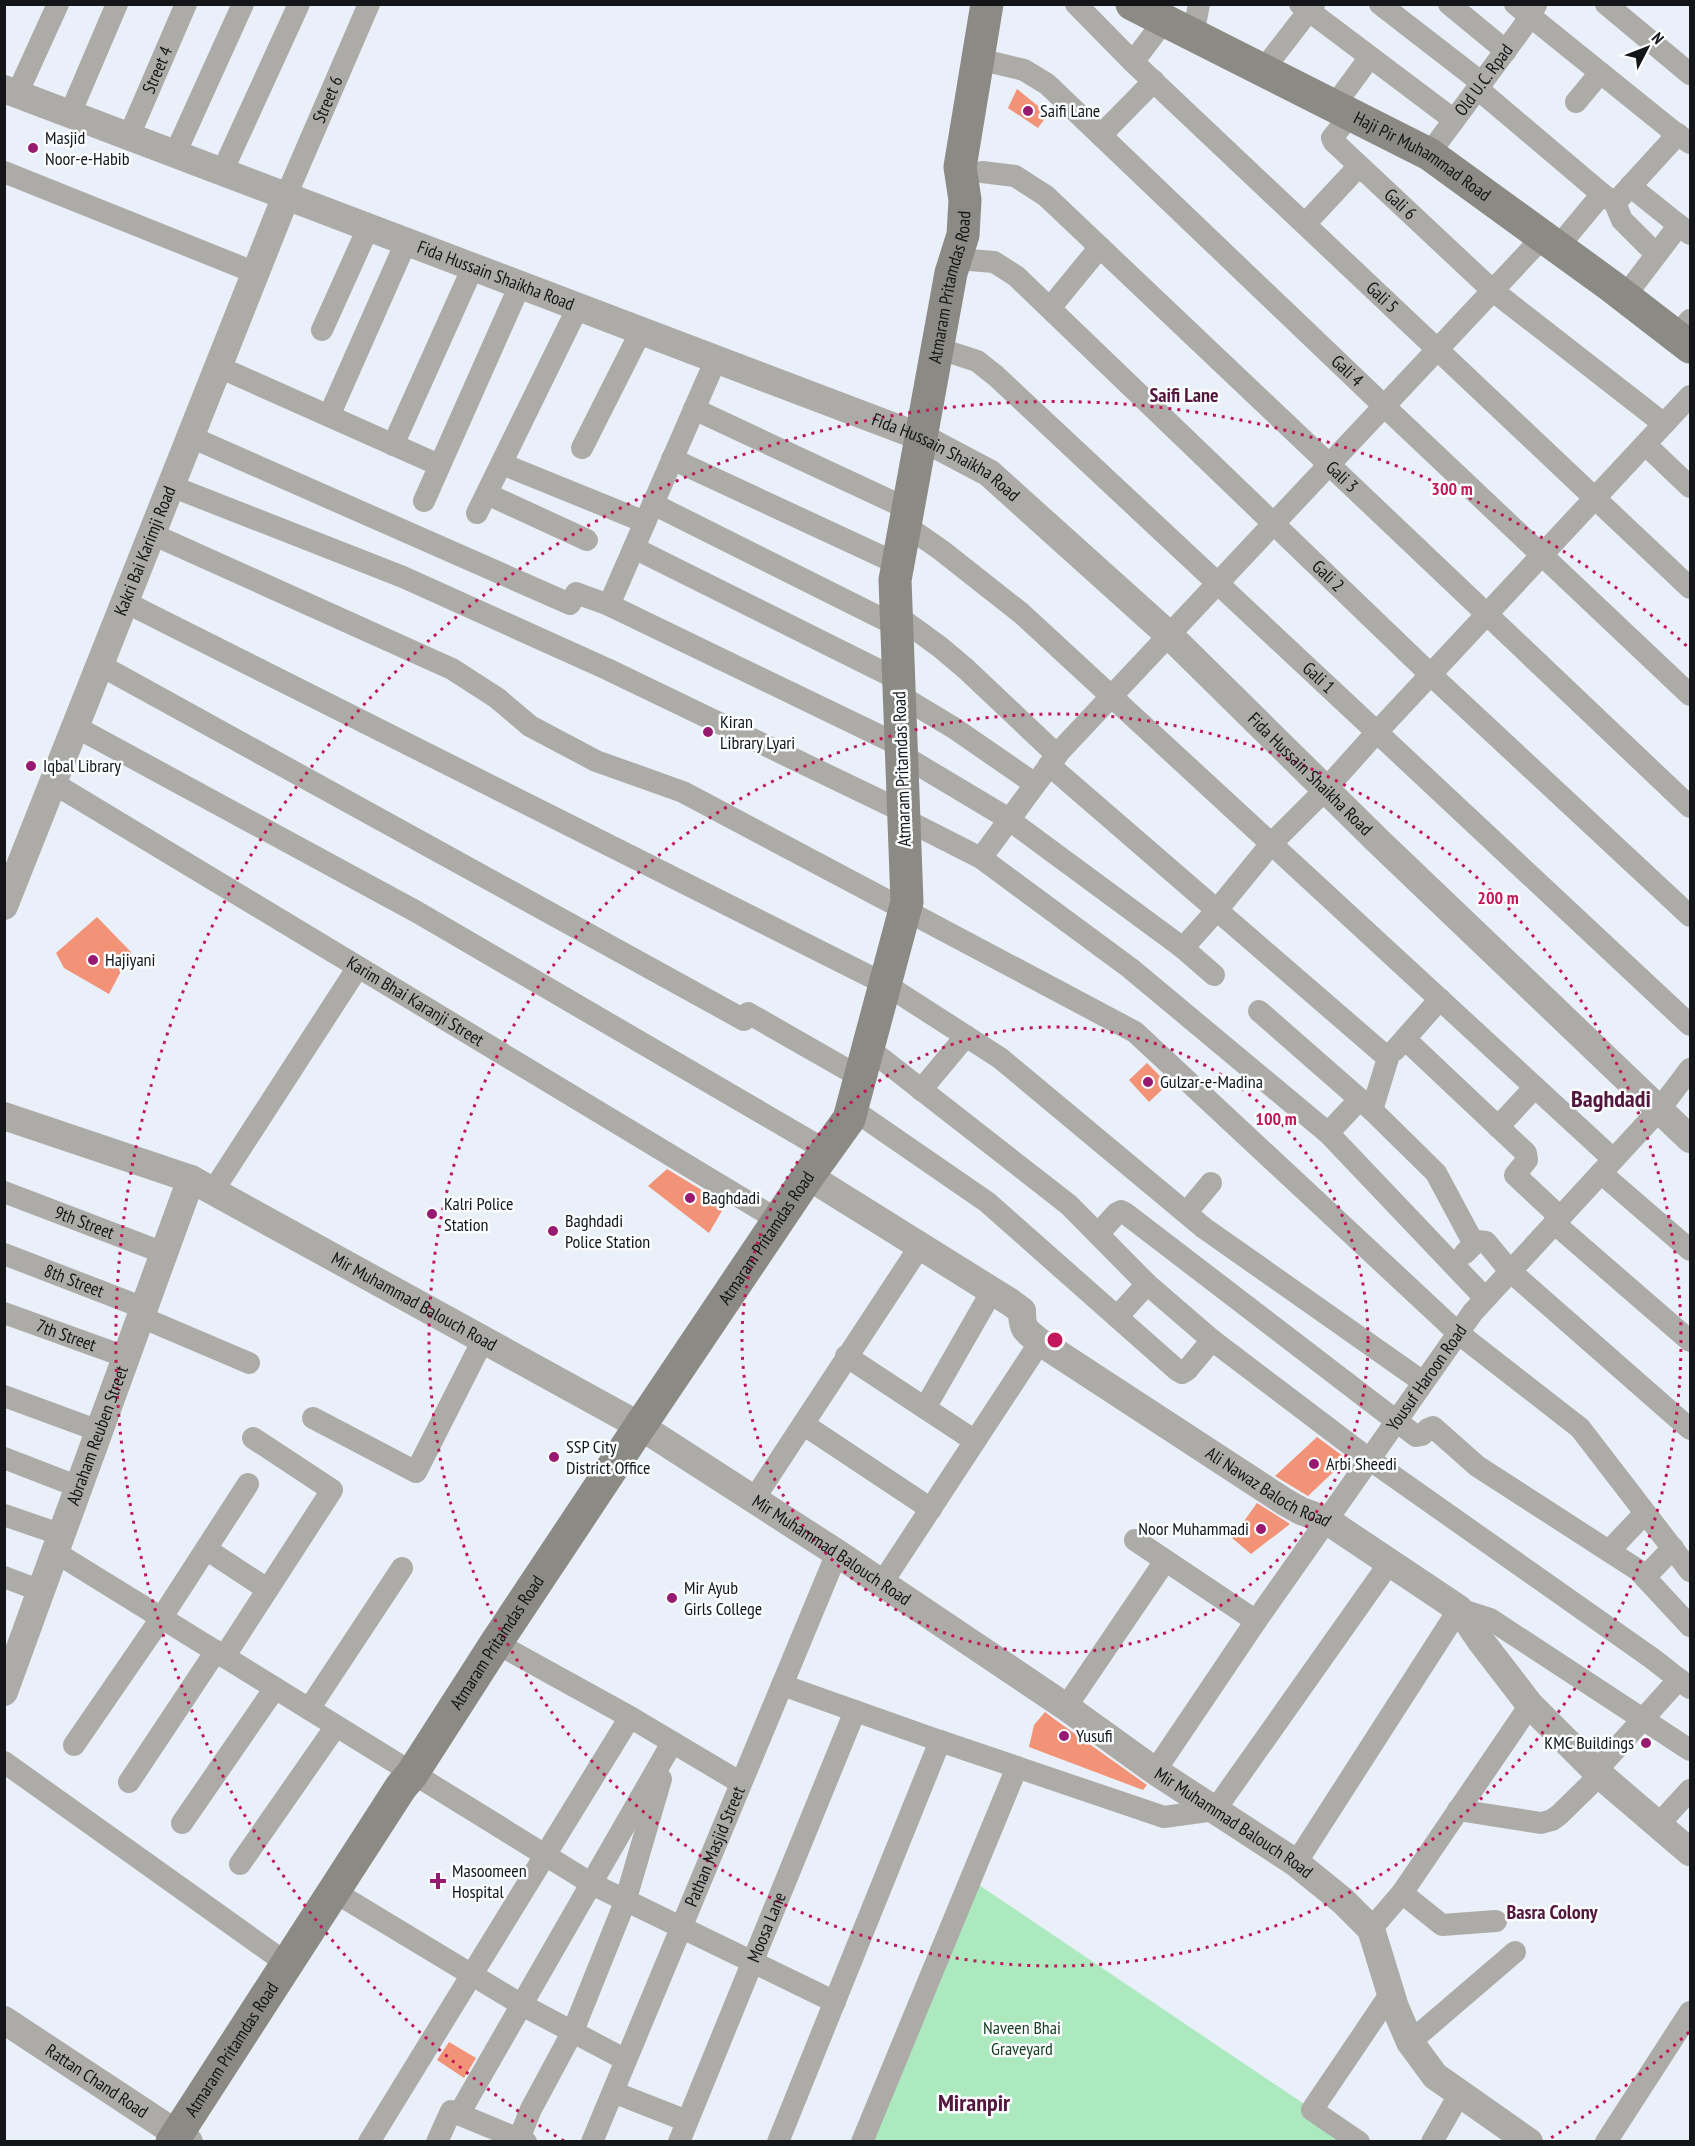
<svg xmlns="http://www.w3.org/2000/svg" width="1695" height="2146" font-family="'PT Sans Narrow',sans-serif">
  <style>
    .green { fill: #ade9bf }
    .building { fill: #f29276 }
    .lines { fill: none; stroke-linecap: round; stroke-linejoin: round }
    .minor { stroke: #adaba7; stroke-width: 22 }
    .tertiary { stroke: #adaba7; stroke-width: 28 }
    .secondary { stroke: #8c8a84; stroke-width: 33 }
    .ring { fill: none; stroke: #c2185b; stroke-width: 3; stroke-dasharray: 3 6 }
    .poi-dot { fill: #981970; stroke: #fbfdfe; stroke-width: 2 }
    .labels { text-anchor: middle; stroke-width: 5; stroke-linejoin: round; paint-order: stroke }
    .street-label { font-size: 18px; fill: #131518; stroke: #fbfdfe }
    .poi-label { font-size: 18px; fill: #131518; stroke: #fbfdfe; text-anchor: start }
    .park-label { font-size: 18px; fill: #1a4128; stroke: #fbfdfe }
    .neighbourhood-label { font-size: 20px; font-weight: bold; fill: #53173d; stroke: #fbfdfe }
    .district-label { font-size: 24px; font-weight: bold; fill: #53173d; stroke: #fbfdfe }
    .centre { fill: #c2185b; stroke: #fbfdfe; stroke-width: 3 }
    .ring-label { font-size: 18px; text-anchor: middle; font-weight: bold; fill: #c2185b; stroke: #fbfdfe; stroke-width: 5; stroke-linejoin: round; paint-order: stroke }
  </style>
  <rect width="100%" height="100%" fill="#e9f0f9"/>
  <path class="green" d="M976,1883l383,258 -494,1z"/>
  <g class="building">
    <path d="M1017,89l31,25 -10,14 -30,-20z"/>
    <path d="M97,917l34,35 -22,42 -45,-26 -8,-15z"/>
    <path d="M1147,1063l21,21 -19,18 -20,-22z"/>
    <path d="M667,1169l51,31 5,9 -14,24 -61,-47z"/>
    <path d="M1317,1437l30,22 -39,37 -33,-20z"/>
    <path d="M1257,1503l33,21 -39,30 -19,-16z"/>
    <path d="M1045,1712l12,9 90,64 -4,5 -114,-43 5,-22z"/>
    <path d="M449,2042l27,16 -12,20 -27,-18z"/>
  </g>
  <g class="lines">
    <g class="minor">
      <path id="s1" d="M1076,4l57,58 557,526"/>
      <path d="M1300,4l154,116"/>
      <path d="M1380,4l102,79"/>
      <path d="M1449,4l57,47"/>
      <path d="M1515,4l159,128 16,11"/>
      <path d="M1606,4l84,70"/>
      <path d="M1193,35l6,-31"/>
      <path d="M1133,62l31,-41"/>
      <path id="s2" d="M995,63l29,7 23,14 336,321 307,290"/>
      <path d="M1263,70l51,-66"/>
      <path d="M1478,89l124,105 -44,53"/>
      <path d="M17,94l41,-90"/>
      <path d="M1576,102l24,-29"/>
      <path d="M1334,106l36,-49"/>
      <path d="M70,114l47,-110"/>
      <path id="s3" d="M1351,114l-19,24 2,4 158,148 172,134"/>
      <path d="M1101,135l53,-54"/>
      <path id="s4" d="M129,136l57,-132"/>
      <path d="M175,154l68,-150"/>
      <path id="s5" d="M1429,154l94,-127 13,-22"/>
      <path d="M4,172l252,101"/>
      <path d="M222,172l77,-168"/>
      <path id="s6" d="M982,172l33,4 31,20 644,611"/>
      <path d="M1630,186l60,48"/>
      <path d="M1602,194l13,9 63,-69"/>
      <path id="s7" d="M286,196l83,-192"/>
      <path d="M1615,203l7,17 34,34"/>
      <path d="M1305,224l54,-58"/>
      <path id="s8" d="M957,259l37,3 22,14 415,399 259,241"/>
      <path d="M1625,296l54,-71"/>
      <path d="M1050,308l50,-61"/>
      <path d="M322,330l46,-102"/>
      <path d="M1676,336l14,-16"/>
      <path id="s9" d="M937,348l40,13 19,15 694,649"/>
      <path d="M219,367l220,98"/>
      <path d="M694,409l214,100"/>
      <path d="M329,416l77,-174"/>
      <path d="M191,437l379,167 6,-11 33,12 292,141"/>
      <path d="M393,445l80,-178"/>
      <path d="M1646,445l44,42"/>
      <path d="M582,448l59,-117"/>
      <path d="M672,459l226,105"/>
      <path d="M502,464l143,58"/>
      <path d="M171,486l232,91 204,92 297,143"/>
      <path d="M487,494l100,46"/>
      <path d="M424,501l96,-216"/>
      <path d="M653,504l244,122"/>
      <path d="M477,513l101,-206"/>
      <path d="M905,525l36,25 80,63 592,546"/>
      <path d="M152,534l300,135 45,29 33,28 66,35 87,31 452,240 323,301 122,95 110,143"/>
      <path d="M634,548l265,132"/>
      <path d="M125,602l760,382 115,74 204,170 219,154"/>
      <path d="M609,605l107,-246"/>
      <path d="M896,615l44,32 26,22 91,86"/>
      <path d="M100,665l644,355 4,-7 112,64"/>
      <path d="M899,695l55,33 81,56"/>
      <path d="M76,727l341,185 410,239"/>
      <path d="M902,755l102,61 179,132 31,27"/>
      <path d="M1049,765l339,293 -16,52"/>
      <path id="s10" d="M53,783l725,437"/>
      <path d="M904,819l77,39 149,110 198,165 157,165"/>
      <path d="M981,858l79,-107 483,-514"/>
      <path d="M1183,948l34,-38 54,-66 54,-54 51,-57 314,-337"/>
      <path d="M1259,1011l113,99 64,63 38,71"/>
      <path d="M1405,1039l121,114 1,7 -12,15 45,42"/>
      <path d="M868,1048l201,157 78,79 65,56 157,119 284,200 37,29"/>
      <path d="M1395,1050l45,-51"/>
      <path d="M921,1090l45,-54"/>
      <path d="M852,1109l135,93 190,168 5,3 5,-3 25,-30"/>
      <path d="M1498,1127l37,-40"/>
      <path d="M1328,1133l32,-34"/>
      <path d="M1601,1173l89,77"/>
      <path d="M213,1191l145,-224"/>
      <path id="s11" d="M4,1192l160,61"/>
      <path d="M1186,1213l25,-30"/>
      <path d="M1554,1223l136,118"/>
      <path d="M1098,1234l19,-21 4,-2 4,2 291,223 6,-1 6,-6 5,-2 44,39 161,104 52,56"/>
      <path d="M1465,1253l12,-12 9,1 24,29 180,158"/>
      <path id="s12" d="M4,1254l140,54"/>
      <path id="s13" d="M4,1313l122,44"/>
      <path d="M141,1317l108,46"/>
      <path d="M1117,1317l30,-33"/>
      <path d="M846,1356l129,85"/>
      <path d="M4,1396l95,35"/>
      <path d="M925,1408l67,-117"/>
      <path d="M313,1418l103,54 67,-132"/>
      <path d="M803,1424l128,85"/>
      <path d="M4,1458l75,29"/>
      <path d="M754,1499l166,-253"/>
      <path d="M4,1515l58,20"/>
      <path d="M1135,1540l121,81"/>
      <path d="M206,1549l61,40"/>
      <path d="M1609,1551l36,-38"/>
      <path d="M55,1552l537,332 243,118"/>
      <path d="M4,1577l37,14"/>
      <path d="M1645,1577l28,-29"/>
      <path d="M882,1583l158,-241"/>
      <path d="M496,1643l134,74 111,66"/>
      <path d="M224,1657l108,-167 -79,-52"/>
      <path d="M782,1685l158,56"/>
      <path d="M1066,1707l99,-146"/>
      <path d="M309,1709l93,-141"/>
      <path d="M74,1745l88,-128 86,-133"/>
      <path d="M4,1762l282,201"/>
      <path id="s14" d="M1155,1771l101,-150 217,-309 186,-202 31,-41"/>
      <path d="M1596,1771l83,-92"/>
      <path d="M129,1782l87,-131"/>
      <path d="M1458,1810l83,13 11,-3 7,-5 41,-40"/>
      <path d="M182,1823l93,-135"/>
      <path d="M1658,1825l32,-35"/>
      <path d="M1296,1863l163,-254 31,10 200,131"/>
      <path d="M240,1864l96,-138"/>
      <path d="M333,1891l189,114 104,55"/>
      <path d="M1402,1893l40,32 54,-4"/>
      <path d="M1371,1929l31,-36 128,-188"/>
      <path d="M1410,2042l105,-90"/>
      <path d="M613,2092l74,29"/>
      <path d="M459,2114l213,-371"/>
      <path d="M519,2139l12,-30 42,-78 52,-129 36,-123"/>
      <path d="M369,2142l261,-425"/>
      <path d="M437,2142l14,-31 75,31"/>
      <path id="s15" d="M592,2142l245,-589"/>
      <path id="s16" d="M679,2142l176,-431"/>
      <path d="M778,2142l162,-401 224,76 51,-7 175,-248"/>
      <path d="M862,2142l155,-375"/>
      <path d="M1359,2142l-47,-32 79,-117"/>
      <path d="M1432,2142l28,-49"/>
      <path d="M1606,2142l84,-130"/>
    </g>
    <g class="tertiary">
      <path id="s17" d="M4,89l917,348 68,36 180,162 209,206 312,298"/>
      <path id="s18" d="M4,906l282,-710"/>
      <path id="s19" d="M4,1116l187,63 449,247 197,127 229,154 89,64 141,92 47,38 28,28 24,78 15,35 25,34 94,66"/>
      <path id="s20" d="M808,1176l202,126 12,9c0,19 4,20 18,31l245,160 16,9 25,9 133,89 21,31 50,65 70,70 90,77"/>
      <path id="s21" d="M4,1692l187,-513"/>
      <path id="s22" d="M4,2020l185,122"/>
    </g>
    <g class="secondary">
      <path id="s23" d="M1132,4l297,150 182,132 79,61"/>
      <path id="s24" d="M172,2142l229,-355 11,-13 84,-131 144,-217 168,-250 41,-57 58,-217 -12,-322 56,-307 12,-38 2,-35 -5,-33 27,-163"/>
    </g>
  </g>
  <g class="ring">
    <circle cx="1055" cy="1340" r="313"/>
    <circle cx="1055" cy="1340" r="626"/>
    <path d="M1689 2032A939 939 0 0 1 1546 2141M564 2141A939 939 0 1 1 1689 648"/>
  </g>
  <g class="poi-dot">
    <circle cx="1028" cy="111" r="6"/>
    <circle cx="33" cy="148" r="6"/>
    <circle cx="708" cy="732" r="6"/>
    <circle cx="31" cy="766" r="6"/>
    <circle cx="93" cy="960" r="6"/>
    <circle cx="1148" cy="1082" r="6"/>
    <circle cx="690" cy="1198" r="6"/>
    <circle cx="432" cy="1214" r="6"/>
    <circle cx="553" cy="1231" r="6"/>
    <circle cx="554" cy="1457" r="6"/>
    <circle cx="1314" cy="1464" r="6"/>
    <circle cx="1261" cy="1529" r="6"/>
    <circle cx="672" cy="1598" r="6"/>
    <circle cx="1064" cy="1736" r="6"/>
    <circle cx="1646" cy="1743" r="6"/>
    <path d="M435 1872h6v6h6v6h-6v6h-6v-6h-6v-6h6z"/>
  </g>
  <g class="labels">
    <g class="street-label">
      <text dy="6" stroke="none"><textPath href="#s4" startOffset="72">Street 4</textPath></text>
      <text dy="6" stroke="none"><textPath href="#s5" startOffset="92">Old U.C. Rpad</textPath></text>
      <text dy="6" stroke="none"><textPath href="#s7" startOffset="105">Street 6</textPath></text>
      <text dy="6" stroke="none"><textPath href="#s23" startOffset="328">Haji Pir Muhammad Road</textPath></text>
      <text dy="6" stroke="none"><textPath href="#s3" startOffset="126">Gali 6</textPath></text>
      <text dy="6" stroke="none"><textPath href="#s17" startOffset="526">Fida Hussain Shaikha Road</textPath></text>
      <text dy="6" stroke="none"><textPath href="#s24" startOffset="2072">Atmaram Pritamdas Road</textPath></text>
      <text dy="6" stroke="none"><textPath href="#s1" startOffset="424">Gali 5</textPath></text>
      <text dy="6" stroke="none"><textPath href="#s2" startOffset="472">Gali 4</textPath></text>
      <text dy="6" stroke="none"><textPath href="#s17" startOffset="1012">Fida Hussain Shaikha Road</textPath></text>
      <text dy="6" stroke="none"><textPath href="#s6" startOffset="478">Gali 3</textPath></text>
      <text dy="6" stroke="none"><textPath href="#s18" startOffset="382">Kakri Bai Karimji Road</textPath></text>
      <text dy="6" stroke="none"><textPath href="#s8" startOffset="496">Gali 2</textPath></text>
      <text dy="6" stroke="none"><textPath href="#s9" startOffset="508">Gali 1</textPath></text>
      <text transform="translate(902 769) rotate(-92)" y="6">Atmaram Pritamdas Road</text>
      <text dy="6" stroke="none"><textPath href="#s17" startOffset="1498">Fida Hussain Shaikha Road</textPath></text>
      <text dy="6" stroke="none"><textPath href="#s10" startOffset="423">Karim Bhai Karanji Street</textPath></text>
      <text dy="6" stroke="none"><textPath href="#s11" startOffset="86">9th Street</textPath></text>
      <text dy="6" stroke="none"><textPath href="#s24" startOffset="1082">Atmaram Pritamdas Road</textPath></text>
      <text dy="6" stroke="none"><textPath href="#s12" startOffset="75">8th Street</textPath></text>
      <text dy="6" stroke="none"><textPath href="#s19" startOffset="452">Mir Muhammad Balouch Road</textPath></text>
      <text dy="6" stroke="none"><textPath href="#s13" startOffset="66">7th Street</textPath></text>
      <text dy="6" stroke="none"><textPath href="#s14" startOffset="478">Yousuf Haroon Road</textPath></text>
      <text dy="6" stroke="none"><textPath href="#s21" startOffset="273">Abraham Reuben Street</textPath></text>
      <text dy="6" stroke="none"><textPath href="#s20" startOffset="562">Ali Nawaz Baloch Road</textPath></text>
      <text dy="6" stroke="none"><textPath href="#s19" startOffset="938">Mir Muhammad Balouch Road</textPath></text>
      <text dy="6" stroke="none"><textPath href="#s24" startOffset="596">Atmaram Pritamdas Road</textPath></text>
      <text dy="6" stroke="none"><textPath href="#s19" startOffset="1424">Mir Muhammad Balouch Road</textPath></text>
      <text dy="6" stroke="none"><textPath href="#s15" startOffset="320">Pathan Masjid Street</textPath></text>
      <text dy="6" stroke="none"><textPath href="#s16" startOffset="232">Moosa Lane</textPath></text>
      <text dy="6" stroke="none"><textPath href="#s24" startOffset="110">Atmaram Pritamdas Road</textPath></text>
      <text dy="6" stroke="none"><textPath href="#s22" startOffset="111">Rattan Chand Road</textPath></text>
    </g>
    <g class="poi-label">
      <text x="1040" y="117">Saifi Lane</text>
      <text x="45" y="144">Masjid<tspan x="45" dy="21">Noor-e-Habib</tspan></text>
      <text x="720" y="728">Kiran<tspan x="720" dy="21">Library Lyari</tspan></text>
      <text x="43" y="772">Iqbal Library</text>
      <text x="105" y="966">Hajiyani</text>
      <text x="1160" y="1088">Gulzar-e-Madina</text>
      <text x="702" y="1204">Baghdadi</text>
      <text x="444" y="1210">Kalri Police<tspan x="444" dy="21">Station</tspan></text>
      <text x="565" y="1227">Baghdadi<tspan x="565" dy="21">Police Station</tspan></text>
      <text x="566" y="1453">SSP City<tspan x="566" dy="21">District Office</tspan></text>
      <text x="1326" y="1470">Arbi Sheedi</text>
      <text x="1249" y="1535" text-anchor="end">Noor Muhammadi</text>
      <text x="684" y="1594">Mir Ayub<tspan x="684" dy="21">Girls College</tspan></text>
      <text x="1076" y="1742">Yusufi</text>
      <text x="1634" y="1749" text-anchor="end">KMC Buildings</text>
      <text x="452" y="1877">Masoomeen<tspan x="452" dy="21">Hospital</tspan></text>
    </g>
    <g class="park-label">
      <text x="1022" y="2034">Naveen Bhai<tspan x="1022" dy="21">Graveyard</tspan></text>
    </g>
    <g class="neighbourhood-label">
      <text x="1184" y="402">Saifi Lane</text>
      <text x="1552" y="1919">Basra Colony</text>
    </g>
    <g class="district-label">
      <text x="1611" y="1107">Baghdadi</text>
      <text x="974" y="2111">Miranpir</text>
    </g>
  </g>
  <circle cx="1055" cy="1340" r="9" class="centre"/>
  <g class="ring-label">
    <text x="1452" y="495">300 m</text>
    <text x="1498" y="904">200 m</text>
    <text x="1276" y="1125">100 m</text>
  </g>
  <rect width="1695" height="2146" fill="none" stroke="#131518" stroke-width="12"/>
  <g transform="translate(1647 48) rotate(48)" stroke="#fbfdfe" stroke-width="4.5" paint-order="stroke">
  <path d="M0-4.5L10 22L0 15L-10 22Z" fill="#131518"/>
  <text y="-9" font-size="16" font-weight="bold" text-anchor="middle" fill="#131518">N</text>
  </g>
</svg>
